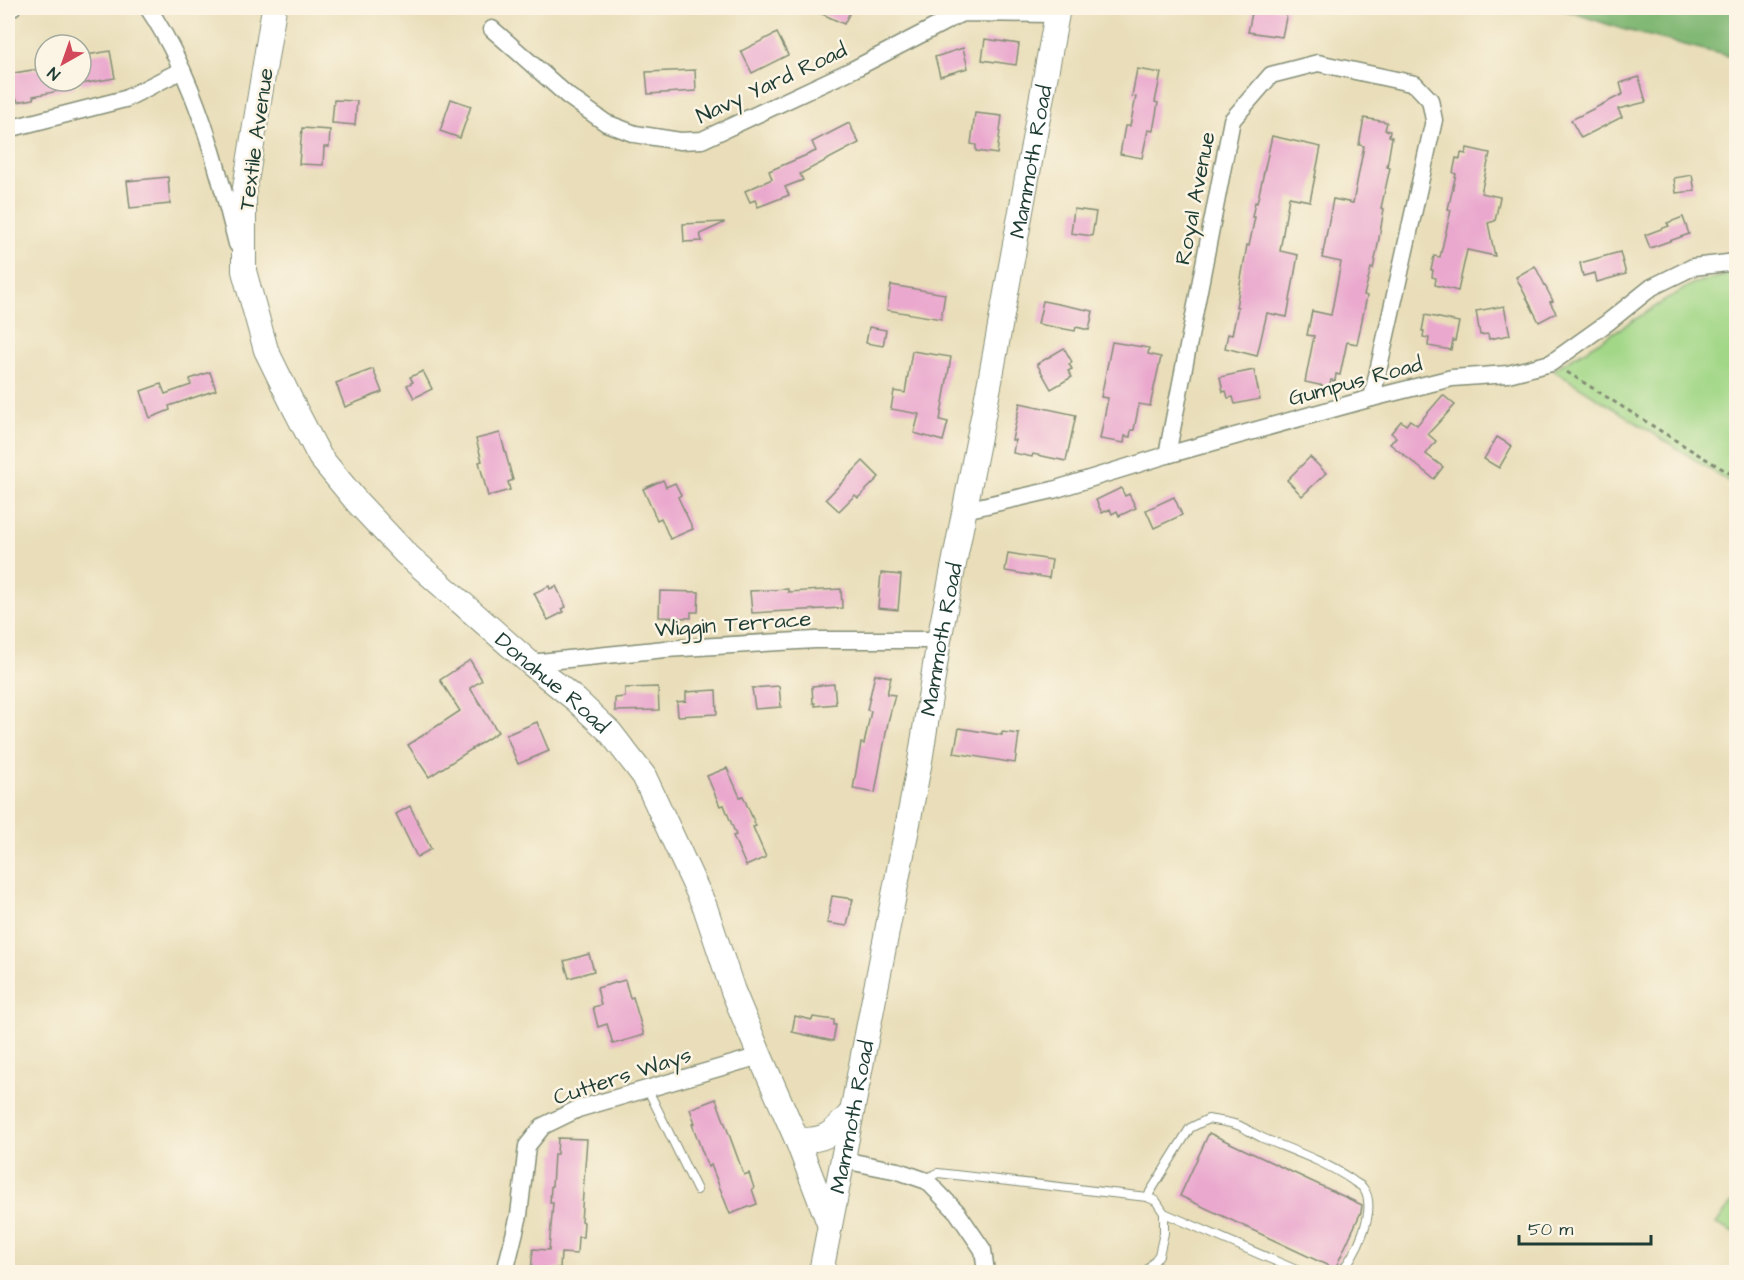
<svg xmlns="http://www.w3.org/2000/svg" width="1744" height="1280" font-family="'Architects Daughter',sans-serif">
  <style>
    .green { fill: #a2d787; stroke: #608a5e; stroke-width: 1.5 }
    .forest { fill: #81b874; stroke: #507a54; stroke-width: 1.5 }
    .building { fill: #eaa8ce }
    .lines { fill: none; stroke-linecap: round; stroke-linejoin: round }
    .service-casing { stroke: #848e76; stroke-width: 10 }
    .minor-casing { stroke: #848e76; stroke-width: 19 }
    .secondary-casing { stroke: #848e76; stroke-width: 26 }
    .path { stroke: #848e76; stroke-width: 3; stroke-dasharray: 4.5 4.5; stroke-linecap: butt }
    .service { stroke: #fff; stroke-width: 8 }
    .minor { stroke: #fff; stroke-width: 16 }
    .secondary { stroke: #fff; stroke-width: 24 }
    .labels { text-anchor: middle; stroke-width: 5; stroke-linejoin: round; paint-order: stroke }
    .street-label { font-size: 22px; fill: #1f3d34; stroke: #fcf5e5 }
  </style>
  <rect width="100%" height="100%" fill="#fcf5e5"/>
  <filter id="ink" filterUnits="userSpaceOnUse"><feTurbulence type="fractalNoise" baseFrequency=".0167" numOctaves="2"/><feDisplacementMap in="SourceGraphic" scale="12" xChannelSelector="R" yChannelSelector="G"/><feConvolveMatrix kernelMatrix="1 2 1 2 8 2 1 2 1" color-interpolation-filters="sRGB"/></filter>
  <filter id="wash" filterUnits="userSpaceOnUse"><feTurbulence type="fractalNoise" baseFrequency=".008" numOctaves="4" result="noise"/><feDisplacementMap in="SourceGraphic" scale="24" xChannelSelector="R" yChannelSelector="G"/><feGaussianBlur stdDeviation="1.35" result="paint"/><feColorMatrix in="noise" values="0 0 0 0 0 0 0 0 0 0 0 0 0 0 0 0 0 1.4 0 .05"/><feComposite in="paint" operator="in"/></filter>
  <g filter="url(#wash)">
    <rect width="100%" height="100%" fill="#e9deb9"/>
    <g class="green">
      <path d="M1736,273v213l-183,-116 139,-86z"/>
      <path d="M1736,1197v37l-20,-10z"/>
    </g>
    <path class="forest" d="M1558,8h178v50l-114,-29z"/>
    <g id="blocks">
      <g class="building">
        <path d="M809,8h43l-8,16z"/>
        <path d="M1253,8h35l-6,29 -34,-5z"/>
        <path d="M777,33l11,22 -36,18 -11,-22z"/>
        <path d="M985,39l34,5 -3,21 -34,-5z"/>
        <path d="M963,48l5,20 -28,8 -5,-19z"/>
        <path d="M110,51l5,27 -34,6v-28z"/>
        <path d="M45,68v13h28l1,7 -41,8 1,3 -17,3v-3l-9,2v-27z"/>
        <path d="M1137,69l24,4 -6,29 3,1 -5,28 -5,-1 -6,28 -22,-4 5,-28h5l6,-29 -4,-1z"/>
        <path d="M695,70l1,21 -48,3 -2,-22z"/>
        <path d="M1639,77l7,25 -28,7 4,8 -41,21 -10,-18 52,-26 -3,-11z"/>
        <path d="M451,99l20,7 -11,32 -20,-7z"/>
        <path d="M334,100l23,1 -2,24 -23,-2z"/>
        <path d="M975,113l27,3 -5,38 -21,-3v-6l-5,-1z"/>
        <path d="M1364,118l23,4 -2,8 5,1 -1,5 3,1 -5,30 3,1 -9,40 3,1 -7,41 -4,19 -2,-1 -7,27 3,1 -10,48 -10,-2 -7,33 -4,-1 -1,7 -4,-1 -2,7 -24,-5 9,-46 -7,-1 5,-24 19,4 10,-53 -19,-4 11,-59 20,4 11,-57 -5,-1z"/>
        <path d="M849,123l10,20 -59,31 3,6 -18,7 4,8 -31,12 -3,-7 -5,2 -5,-11 27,-12 -3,-8 47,-20 -4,-9z"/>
        <path d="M302,128l28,2 -1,17h-5l-1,18 -24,-1z"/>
        <path d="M1272,136l49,11 -11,54 -21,-4 -9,54 18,4 -11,62 -20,-4 -10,43 -32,-8 3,-14 4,1 6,-28h-2l11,-62 2,1 6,-29h-3l3,-15 2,1z"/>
        <path d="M1467,148l23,5 -9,40 19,4 -5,24 -7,2 7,33 -28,-6 -9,41 -23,-6 1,-7 -4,-1 1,-7h-2l3,-14 6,1 11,-47 -3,-1 8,-35 -3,-1 3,-15 4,1 1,-6 5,1z"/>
        <path d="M1692,175l3,16 -19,2 -2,-15z"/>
        <path d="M168,177l2,27 -40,4 -3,-27z"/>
        <path d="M1074,209l22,3 -4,24 -21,-3z"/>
        <path d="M1683,217l6,17 -39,14 -5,-13 24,-9 -2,-3z"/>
        <path d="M724,222v1l-24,11 2,7 -18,1 -1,-18z"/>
        <path d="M1620,252l6,22 -29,8 -2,-9 -12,3 -3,-13z"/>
        <path d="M1535,266l18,35 -3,1 6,11 -17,9 -23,-45z"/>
        <path d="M891,285l54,9 -4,25 -54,-9z"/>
        <path d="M1043,301l50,10 -4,19 -13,-3 -1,4 -37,-7z"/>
        <path d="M1504,306l6,29 -21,4 -1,-5 -8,1 -4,-24z"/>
        <path d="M1425,315l34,7 -4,19 -2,-1 -2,10 -23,-4 1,-8 -6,-1 1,-6h-2z"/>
        <path d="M869,327l17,3 -3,16 -17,-3z"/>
        <path d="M1112,342l37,6 -1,6 13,3 -11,49 -11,-2 -5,26h-3l-1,7 -5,-1 -1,7 -24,-4 8,-41 -7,-1z"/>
        <path d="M1064,348l8,14 -3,2 3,5 -4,2 4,6 -21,12 -14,-25z"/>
        <path d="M912,351l39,6 -11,63 8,2 -5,19 -29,-8 5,-19 -28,-5 3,-18 11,2z"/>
        <path d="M373,369l9,23 -37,15 -9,-24z"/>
        <path d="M1254,370l6,29 -25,5 -2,-7 -5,1 -2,-7 -3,1 -3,-15z"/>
        <path d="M423,371l9,18 -18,9 -7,-13 6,-3 -3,-5z"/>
        <path d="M210,372l6,18 -47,16 1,4 -20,8 -9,-27 20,-7 4,10 26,-9 -1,-6z"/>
        <path d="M1443,395l12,10 -27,29 8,7 -10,13 17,13 -9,12 -44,-35 6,-7 -5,-4 10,-12 5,4 4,-5 7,5z"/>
        <path d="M1020,403l56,12 -10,46 -33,-7 -1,3 -19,-4 2,-13h-3z"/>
        <path d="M500,433l13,47 -5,2 2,8 -22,6 -9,-34 3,-1 -6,-22z"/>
        <path d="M1497,437l15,9 -13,22 -15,-9z"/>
        <path d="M1310,457l16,16 -24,23 -15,-16z"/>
        <path d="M863,461l16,16 -21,21 -3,-3 -16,16 -13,-12z"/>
        <path d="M663,480l3,7 9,-4 6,12 -3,2 15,32 -23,10 -9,-21 -4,2 -14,-31z"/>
        <path d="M1121,488l4,8 4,-2 7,14 -17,8 -2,-5 -5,3 -2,-5 -8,4 -6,-13z"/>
        <path d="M1174,497l8,18 -28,13 -8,-18z"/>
        <path d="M1008,553l44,7 -3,18 -44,-7z"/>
        <path d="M881,573l20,2 -3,35 -20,-2z"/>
        <path d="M549,586l1,3 6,-3 10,21 -4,2 2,3 -16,8 -14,-27z"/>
        <path d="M788,589v3l53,-3 1,19 -90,5 -2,-22z"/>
        <path d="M660,591l39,1 -1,20h-7v6l-32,-1z"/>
        <path d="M470,660l12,20 -12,8 28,44 -69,45 -21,-32 52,-34 -20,-31z"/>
        <path d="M875,674l16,3 -4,17 8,1 -7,27 -13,71 -22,-4 8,-46 3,1 7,-33 -4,-1z"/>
        <path d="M834,684l2,20 -21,2v-3h-2l-1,-17z"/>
        <path d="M779,686l2,21 -26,2 -3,-21z"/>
        <path d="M658,687l1,23 -44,1v-13l10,-1v-9z"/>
        <path d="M716,690l1,24 -39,2 -1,-14 9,-1v-9z"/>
        <path d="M537,722l12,29 -31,13 -12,-29z"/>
        <path d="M959,728l43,7v-3l17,2 -4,29 -61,-10z"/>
        <path d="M727,768l13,29 3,-1 13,30 -3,1 13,30 -20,9 -13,-30 3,-1 -12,-30 -4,1 -13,-30z"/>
        <path d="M410,806l21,43 -14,8 -21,-43z"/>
        <path d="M832,896l21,3 -6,27 -20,-3z"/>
        <path d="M589,954l5,17 -25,7 -5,-17z"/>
        <path d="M625,980l5,18 3,-1 11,38 -31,9 -6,-20 -9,3 -5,-20 8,-2 -4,-17z"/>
        <path d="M795,1016l17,4 1,-3 21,3v5h2l-3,16 -41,-9z"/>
        <path d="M716,1099l28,76 5,-2 5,15 -2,1 5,15 -27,10 -19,-49 -3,2 -16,-43 3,-1 -5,-14z"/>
        <path d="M1209,1133l153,72 -1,7 -26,57 -155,-73z"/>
        <path d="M558,1138l29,1 -6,82 3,1 -1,15h-5l-1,17 -16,-1 -1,15h-4v4h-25l2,-23 16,1 4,-47h-3l1,-17h1l2,-32h3z"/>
      </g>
    </g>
  </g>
  <g filter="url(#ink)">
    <use href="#blocks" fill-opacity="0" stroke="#848e76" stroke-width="1.5"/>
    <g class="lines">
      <g class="service-casing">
        <g id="service">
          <path d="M647,1088l50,102"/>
          <path d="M927,1181l4,-5 7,-3 209,24 9,4 8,12v20l-5,22 -13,17"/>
          <path d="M1147,1197l43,-69 18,-9c10,2 22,3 32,7 8,4 16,9 25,13 29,12 61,23 87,41 3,3 9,5 11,8 16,20 -8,70 -23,84"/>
          <path d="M1164,1213l137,59"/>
        </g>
      </g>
      <g class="minor-casing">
        <g id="minor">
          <path d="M148,8c47,70 69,155 89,236"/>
          <path d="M8,10l4,-2"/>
          <path d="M492,29l76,67 38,27 29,11 45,7 22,-1 152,-71 108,-56 94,1"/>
          <path d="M8,129l117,-30 57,-29"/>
          <path d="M1167,455l65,-335 39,-45 47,-12 97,21 15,16 4,20 -62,278"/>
          <path d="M965,510l88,-20 114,-35 205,-57 80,-20 56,-4 43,-11 56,-40 45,-36 41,-20 43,-5"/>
          <path d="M530,663l135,-14 150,-9h124"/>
          <path d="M843,1160l55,11 29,10 30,31 26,38 3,22"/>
          <path d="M505,1272l14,-57 8,-69 16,-20 35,-17 182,-53"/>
        </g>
      </g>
      <g class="secondary-casing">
        <g id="secondary">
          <path id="s1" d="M274,8l-30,186v77l22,79 29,59 25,48 37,45 48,51 125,110 46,37 34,32 34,44 61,131 28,84 27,65 37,84 33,86"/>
          <path d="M797,1140c31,1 35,-7 55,-28"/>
          <path id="s2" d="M821,1272l99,-511 19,-121 51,-259 68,-373"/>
        </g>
      </g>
      <path class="path" d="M1567,372l124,78 45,27"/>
      <use href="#service" class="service"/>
      <use href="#minor" class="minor"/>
      <use href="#secondary" class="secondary"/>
    </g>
  </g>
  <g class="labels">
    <g class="street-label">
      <text transform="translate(771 82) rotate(-25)" y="8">Navy Yard Road</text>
      <text transform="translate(255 139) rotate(-82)" y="8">Textile Avenue</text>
      <text dy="8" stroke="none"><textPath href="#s2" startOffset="1130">Mammoth Road</textPath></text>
      <text transform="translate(1194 198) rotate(-79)" y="8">Royal Avenue</text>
      <text transform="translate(1355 380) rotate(-15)" y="8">Gumpus Road</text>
      <text transform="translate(733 623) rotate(-4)" y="8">Wiggin Terrace</text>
      <text dy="8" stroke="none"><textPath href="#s2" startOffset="644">Mammoth Road</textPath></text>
      <text dy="8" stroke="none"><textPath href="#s1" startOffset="792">Donahue Road</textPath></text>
      <text transform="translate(622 1075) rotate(-18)" y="8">Cutters Ways</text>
      <text dy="8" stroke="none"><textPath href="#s2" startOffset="158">Mammoth Road</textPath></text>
    </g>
  </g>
  <rect width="1744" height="1280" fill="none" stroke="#fcf5e5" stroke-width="30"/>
  <g transform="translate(63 63) rotate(220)"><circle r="28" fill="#fcf5e5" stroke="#a4ab9e" stroke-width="1.5"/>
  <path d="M0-4.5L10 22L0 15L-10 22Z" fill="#d1495b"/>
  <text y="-9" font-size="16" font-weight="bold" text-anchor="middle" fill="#1f3d34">N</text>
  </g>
  <path d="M1519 1235v9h132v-9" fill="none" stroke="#1f3d34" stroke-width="3"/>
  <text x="1528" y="1235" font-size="18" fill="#1f3d34" stroke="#fcf5e5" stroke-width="4.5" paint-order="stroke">50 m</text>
</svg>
